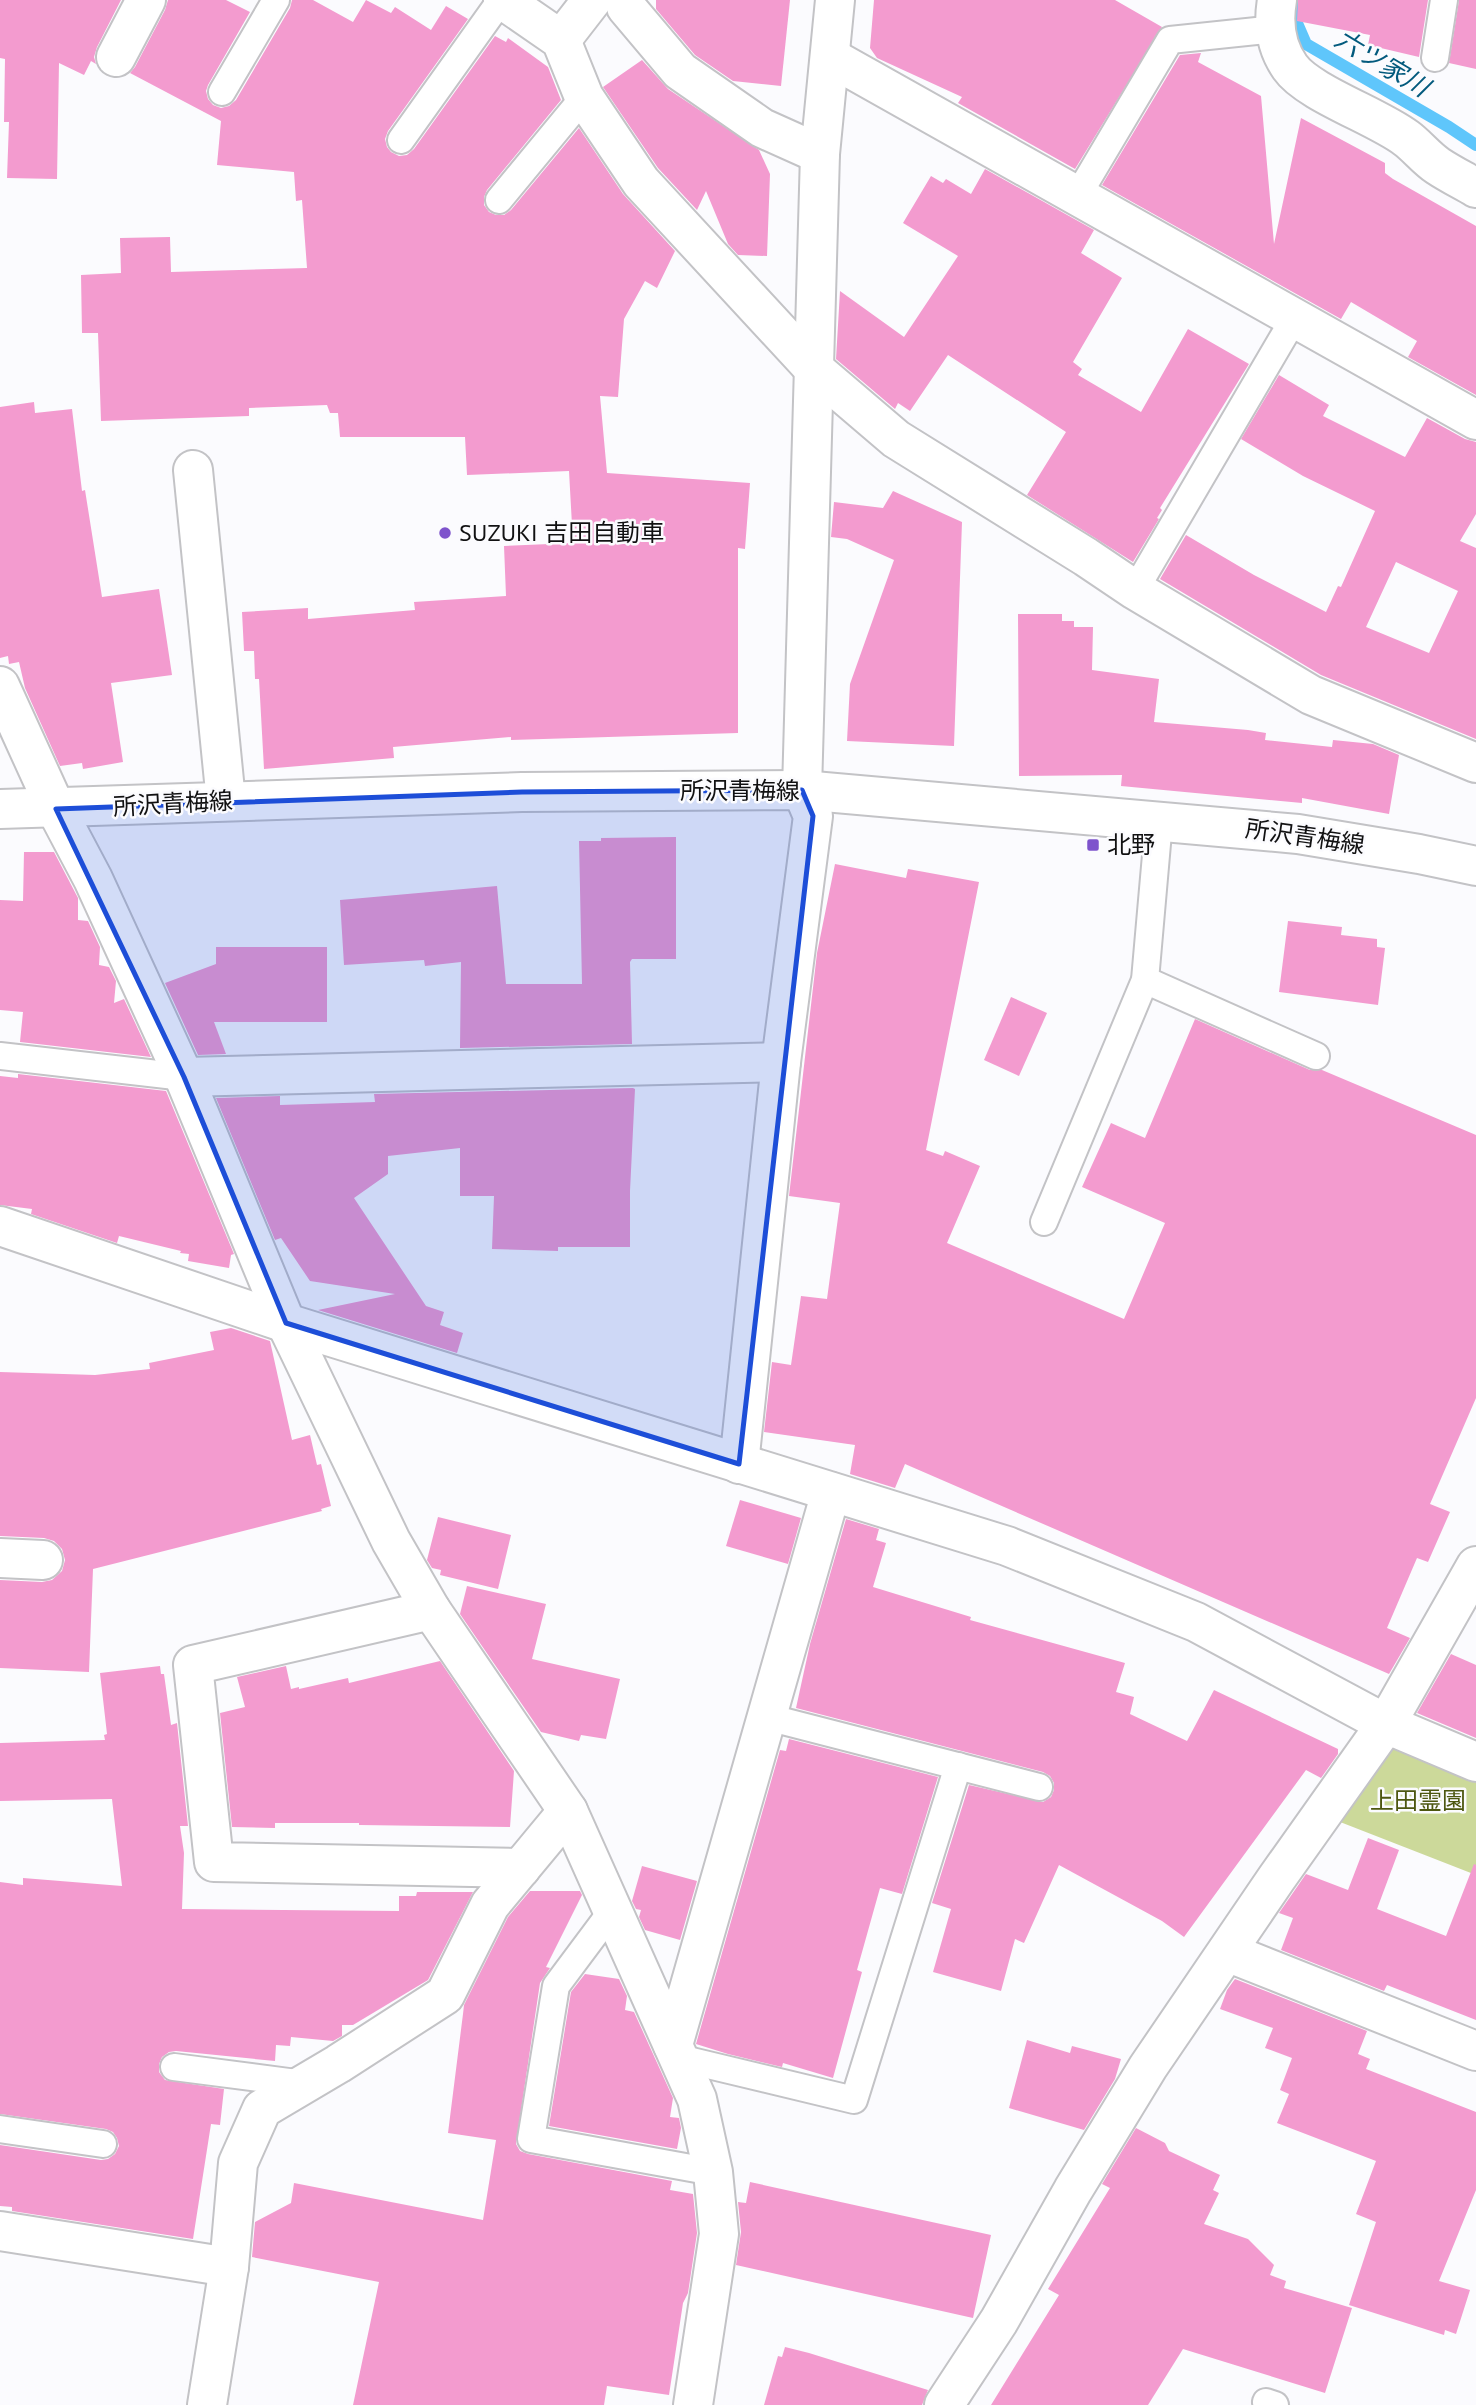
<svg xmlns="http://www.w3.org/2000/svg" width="1476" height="2405" font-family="'PT Sans','Noto Sans JP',sans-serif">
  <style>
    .green { fill: #ccd99a }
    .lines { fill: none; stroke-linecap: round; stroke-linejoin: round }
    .stream { stroke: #5fc6fb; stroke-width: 12 }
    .building { fill: #f39bcf; fill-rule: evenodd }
    .lane-casing { stroke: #c3c3c6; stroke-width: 30 }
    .street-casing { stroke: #c3c3c6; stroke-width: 42 }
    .secondary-casing { stroke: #c3c3c6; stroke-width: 42 }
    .lane { stroke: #fff; stroke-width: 26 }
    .street { stroke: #fff; stroke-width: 38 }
    .secondary { stroke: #fff; stroke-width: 38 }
    .marked { fill: #1d4ed8; fill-opacity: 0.2; stroke: #1d4ed8; stroke-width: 5; stroke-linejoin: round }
    .poi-dot { fill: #7e53cc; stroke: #fbfbfe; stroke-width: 2.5 }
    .labels { text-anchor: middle; stroke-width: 5; stroke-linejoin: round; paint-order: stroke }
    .poi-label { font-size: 24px; fill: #111112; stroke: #fbfbfe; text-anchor: start }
    .street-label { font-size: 24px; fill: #111112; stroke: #fbfbfe }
    .park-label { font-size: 24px; fill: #4d5710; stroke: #fbfbfe }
    .water-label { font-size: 26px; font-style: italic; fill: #035a7d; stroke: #fbfbfe }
  </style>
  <rect width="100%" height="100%" fill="#fbfbfe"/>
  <path class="green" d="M1395,1743l81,31v101l-141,-55z"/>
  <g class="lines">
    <path class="stream" d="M1297,0l-4,14 13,30 143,83 27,18"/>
  </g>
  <g class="building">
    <path d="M0,0h121l-24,47 -3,10 2,7 -5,-3 -7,14 -25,-12 -2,116 -50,-1 2,-56h-5l1,-63 -5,-1z"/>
    <path d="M168,0h58l24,12 -42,73 -2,6 2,8 5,6 8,3 8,-2 7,-6 54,-92 2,-8h21l40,22 13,-22 25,13 4,-6 36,23 15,-24 22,13 -80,112 -3,8 2,8 4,5 8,4 8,-1 7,-6 81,-113 11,6 2,-4 40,29 13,33 -74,90 -3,7v8l5,7 7,3h8l7,-5 68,-82 44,66 52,57 -18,37 -12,-7 -21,38 -6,78 -18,-1 7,77 143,10 -5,66 -7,-1v185l-227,7v-3l-118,10 1,11 -130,11 -5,-90h-4l-1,-28h-10l-2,-39 66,-4v11l107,-9 -1,-8 92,-6 -2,-50 69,-3 -4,-72 -102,4 -2,-38h-125l-2,-24h-8l-3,-8 -78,3v8l-148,5 -3,-88h-16l-1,-58 40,-2 -1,-35 50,-1 1,35 136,-4 -5,-68 -6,1 -2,-29 -77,-7 4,-44 -91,-48 5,-6 30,-57z"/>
    <path d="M656,0h134l-9,86 -48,-5 -38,-26 -39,-46z"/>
    <path d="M874,0h241l47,27 -87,142 -117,-66 4,-6 -85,-39 -7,-10z"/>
    <path d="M1298,0h130l-9,57 -51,-12 2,-10 -73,-14z"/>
    <path d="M1459,0h17v69l-27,-6z"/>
    <path d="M1201,53l-3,9 63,34 13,148 27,-126 84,45v10l8,6 83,47v169l-68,-38 9,-16 -66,-39 -10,17 -239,-134 78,-130z"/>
    <path d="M642,60l26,29 91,61 11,24 -3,82 -29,-1 -10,-11 -22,-53 -9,19 -39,-42 -55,-81z"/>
    <path d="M985,169l109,61 -13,23 41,25 -49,84 9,7 -4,6 63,37 47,-83 61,35 -89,144 2,2 -5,8 2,1 -26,43 -106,-67 39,-63 -118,-77 -38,56 -12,-8 -3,6 -59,-50 4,-68 64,46 54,-81 -55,-33 28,-47 12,7 3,-4 25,15z"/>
    <path d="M1279,375l50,30 -6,11 82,41 22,-39 38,21 11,3v72l-16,27 16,7v191l-155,-64 -161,-96 26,-44 68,40 72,37 12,-26 3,1 34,-76 -72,-35 -62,-37zM1396,562l62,29 -29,62 -63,-26z"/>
    <path d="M34,402l1,11 37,-4 10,82 3,-1 17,107 57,-8 13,86 -61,8 12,79 -40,7 -1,-6 -22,3 -35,-78 -6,-26 -10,2 -1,-8 -8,2v-251z"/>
    <path d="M893,491l69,31 -8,224 -107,-5 3,-57 44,-124 -47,-21 -16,-2 3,-35 49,6z"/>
    <path d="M1018,614h44v7h12v6h19l-1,43 67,9 -5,43 94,8 18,3 -1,7 67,7 1,-7 40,4 26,11 -10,59 -87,-16v5l-181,-17 1,-11 -103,1z"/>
    <path d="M676,837v122h-44l-2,3 2,82 -172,4 1,-86 -36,4 -1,-6 -80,5 -4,-65 157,-14 9,98h76l-3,-143h22v-3z"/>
    <path d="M24,852h30l24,46v22l10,1 12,26 -1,18 10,2 7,14 -2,22 10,-4 27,58 -131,-15 3,-30 -23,-2v-110l23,1z"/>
    <path d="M835,864l71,14 2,-9 71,13 -53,268 17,6 2,-5 35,15 -33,77 177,76 41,-96 -83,-36 29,-64 34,15 50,-119 115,51h12l154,65v263l-46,106 20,8 -22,50 -11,-4 -30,70 23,10 -21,36 -484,-210 -10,24 -45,-14 5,-29 -91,-13 8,-70 19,3 10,-69 26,3 13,-96 -51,-7 28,-243z"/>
    <path d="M1288,921l54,6 -1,8 36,4v8l8,1 -7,57 -99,-13z"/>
    <path d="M216,947h111v75h-113l12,32 -28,1 -33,-72 51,-19z"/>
    <path d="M1011,997l36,16 -28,63 -35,-16z"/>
    <path d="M18,1074l148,17 68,163 -3,1 -2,13 -41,-7 1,-7 -9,-1 1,-2 -62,-15 -2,7 -86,-29 1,-5 -32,-4v-129l18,2z"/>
    <path d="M633,1088l2,1 -5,102v56h-72v4l-66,-2 2,-53h-34v-48l-72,8v18l-34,24 72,108 18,6 -4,13 23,8 -6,20 -139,-43 77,-16 -85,-13 -29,-43 -6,2 -59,-142 64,-2v9l95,-3 -1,-8z"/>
    <path d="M231,1328l39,13 22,99 18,-5 7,30 4,-1 10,42 -10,3 1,2 -229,58 -4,103 -89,-4v-88l42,2 10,-2 10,-9 3,-11 -3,-11 -8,-8 -10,-3 -44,-2v-164l95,3 55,-6 -1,-6 65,-13 -4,-18z"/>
    <path d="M740,1500l61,18 -13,46 -62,-18z"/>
    <path d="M438,1517l73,18 -13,54 -58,-14 1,-5 -9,-2 -5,-8z"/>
    <path d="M846,1519l33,10 -3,11 10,3 -13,44 98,30 -1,3 155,43 -9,29 18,5 -4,17 57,27 27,-51 124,59v5l-17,24 -15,-8 -122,167 -22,-16 -103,-56 -35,78 -9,-4 -14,52 -68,-19 18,-63 -19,-6 37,-118 74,17 8,-5 3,-7v-7l-4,-7 -7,-4 -247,-64 14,-64z"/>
    <path d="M467,1586l79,18 -14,55 88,20 -14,60 -25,-4 -2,6 -38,-9 -81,-118z"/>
    <path d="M1451,1654l25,11v73l-59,-25z"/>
    <path d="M440,1661l74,110 -4,56 -151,-2v-2h-84v5l-43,-1 -12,-114 25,-6 -8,-30 49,-11 5,23 8,-2v2l49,-11 1,5z"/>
    <path d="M160,1666l1,8h3l7,51 6,-2 11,103h-8l4,27 -2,56 217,2v-15h17l1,-4h56l-45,88 -75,45h-11v11l-9,5 -42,-4 -1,9 -14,-1 -1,16 -99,-10 -7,1 -7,5 -3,7v8l6,8 59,9 -4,36 -9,-1 -18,115 -181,-28v-4l-12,-1v-61l101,15 7,-1 7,-5 4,-8 -2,-8 -4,-6 -7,-3 -106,-15v-232l23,3v-7l99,8 -10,-87 -112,2v-58l105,-3 -1,-5 3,-1 -7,-61z"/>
    <path d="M789,1739l149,38 -36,117 -22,-6 -23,82 5,2 -29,106 -50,-15 -1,4 -54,-13 -32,-10 84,-294 6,1z"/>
    <path d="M1368,1838l31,12 -22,59 69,27 28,-72 2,1v155l-89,-35 -3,6 -103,-41 12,-32 -14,-5 27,-39 42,16z"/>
    <path d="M642,1866l55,15 -17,59 -35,-10 -6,-13 2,-7 -5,-1 -4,-8z"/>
    <path d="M530,1891h50l2,4 -36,72 4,1 -10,15 -24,161 4,7 8,3 144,27 -2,9 23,4 4,39 -9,60 -5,10 -14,92 -62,-9 -3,19h-251l26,-123 -127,-25 3,-35 36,-19 3,-20 189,37 13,-80 -48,-7 15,-119 1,-9 44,-88z"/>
    <path d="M585,1974l34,5 8,17 -2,14 9,2 39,86 -3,19 9,1 2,10 -4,21 -128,-23 22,-134z"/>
    <path d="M1235,1979l132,52 -9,23 12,5 -4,10 110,43v78l-37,91 31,9 -14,44 -11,-4 -1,5 -95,-30 27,-83 -20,-8 20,-53 -99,-38 12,-29 -9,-4 12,-32 -27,-10 8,-20 -53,-19 7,-19z"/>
    <path d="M1027,2040l43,13 2,-7 49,13 -6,20 -31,51 -75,-22z"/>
    <path d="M1136,2128l29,15 4,8 51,24 -7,15 6,3 -15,31 44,15 26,26 -4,10 16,6 -2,7 68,20 -27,85 -142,-44 -35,56h-157l68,-110 -11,-6 62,-101 -8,-4z"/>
    <path d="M750,2182l241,53 -18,83 -237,-53 5,-33 -3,-30 8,1z"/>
    <path d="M785,2347l24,6 119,37 -6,15h-158l14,-49 4,1z"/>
  </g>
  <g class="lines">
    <g class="lane-casing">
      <g id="lane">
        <path d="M1435,58l9,-58"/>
        <path d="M222,92l54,-92"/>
        <path d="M401,140l100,-140"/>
        <path d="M1078,195l92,-155 106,-11"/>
        <path d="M499,200l85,-103"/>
        <path d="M1135,590l160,-273"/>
        <path d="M1145,980l171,76"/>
        <path d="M0,1056l184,21"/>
        <path d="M1044,1222l101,-242 14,-159"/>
        <path d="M767,1717l272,70"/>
        <path d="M612,1911l-56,75 -25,153 182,33"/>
        <path d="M679,2058l175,42 104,-334"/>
        <path d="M174,2067l130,17"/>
        <path d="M0,2129l103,15"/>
        <path d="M1266,2402l9,3"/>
      </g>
    </g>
    <g class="street-casing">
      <g id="street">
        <path d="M503,0l58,40 23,57 57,85 173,187 82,70 190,118 49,33 176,105 165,68"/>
        <path d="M625,0l1,7 54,64 82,57 58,26"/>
        <path d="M1277,0c-4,23 -1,47 13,67 18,26 87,49 116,71 11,8 20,20 32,28 12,8 26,15 38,22"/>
        <path d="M561,40l31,-40"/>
        <path d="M116,57l30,-57"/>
        <path d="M830,57l646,363"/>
        <path d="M193,470l33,331"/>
        <path d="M0,686l56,123 37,70 91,198 102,246 105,218 40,69 137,201 129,288 16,73 6,62 -26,171"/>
        <path d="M184,1077l597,-15"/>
        <path d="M0,1226l286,97 721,223 189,76 190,102 90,38"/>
        <path d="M739,1464l42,-402 32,-246 -11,-26"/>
        <path d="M0,1558l43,2"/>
        <path d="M431,1610l-238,55 21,197 307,6"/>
        <path d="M1227,1952l249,99"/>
        <path d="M673,2045l158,-553"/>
        <path d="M0,2231l229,36"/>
        <path d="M207,2405l22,-138 9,-104 24,-54 76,-45 107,-69 45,-90 78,-94"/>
        <path d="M944,2405l55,-84 74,-131 75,-123 128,-188 110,-155 90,-158"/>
      </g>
    </g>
    <g class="secondary-casing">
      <g id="secondary">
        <path d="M802,790l18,-636 15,-154"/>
        <path d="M0,809l522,-17 280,-2 496,44 121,20 57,12"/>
      </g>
    </g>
    <use href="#lane" class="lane"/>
    <use href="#street" class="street"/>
    <use href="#secondary" class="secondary"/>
  </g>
  <path class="marked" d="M802,790l11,26 -74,648 -453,-141 -102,-246 -128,-268 466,-17z"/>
  <g class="poi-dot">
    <circle cx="445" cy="533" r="7"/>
    <rect x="1086" y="838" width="14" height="14" rx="3.5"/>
  </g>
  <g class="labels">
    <g class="poi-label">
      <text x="459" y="541">SUZUKI 吉田自動車</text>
      <text x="1107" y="853">北野</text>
    </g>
    <g class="street-label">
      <text x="740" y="799">所沢青梅線</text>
      <text transform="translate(173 804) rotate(-3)" y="8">所沢青梅線</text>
      <text transform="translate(1305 837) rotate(8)" y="8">所沢青梅線</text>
    </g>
    <g class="park-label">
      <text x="1418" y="1809">上田霊園</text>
    </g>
    <g class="water-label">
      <text transform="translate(1382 63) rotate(31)" y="9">六ツ家川</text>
    </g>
  </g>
</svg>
